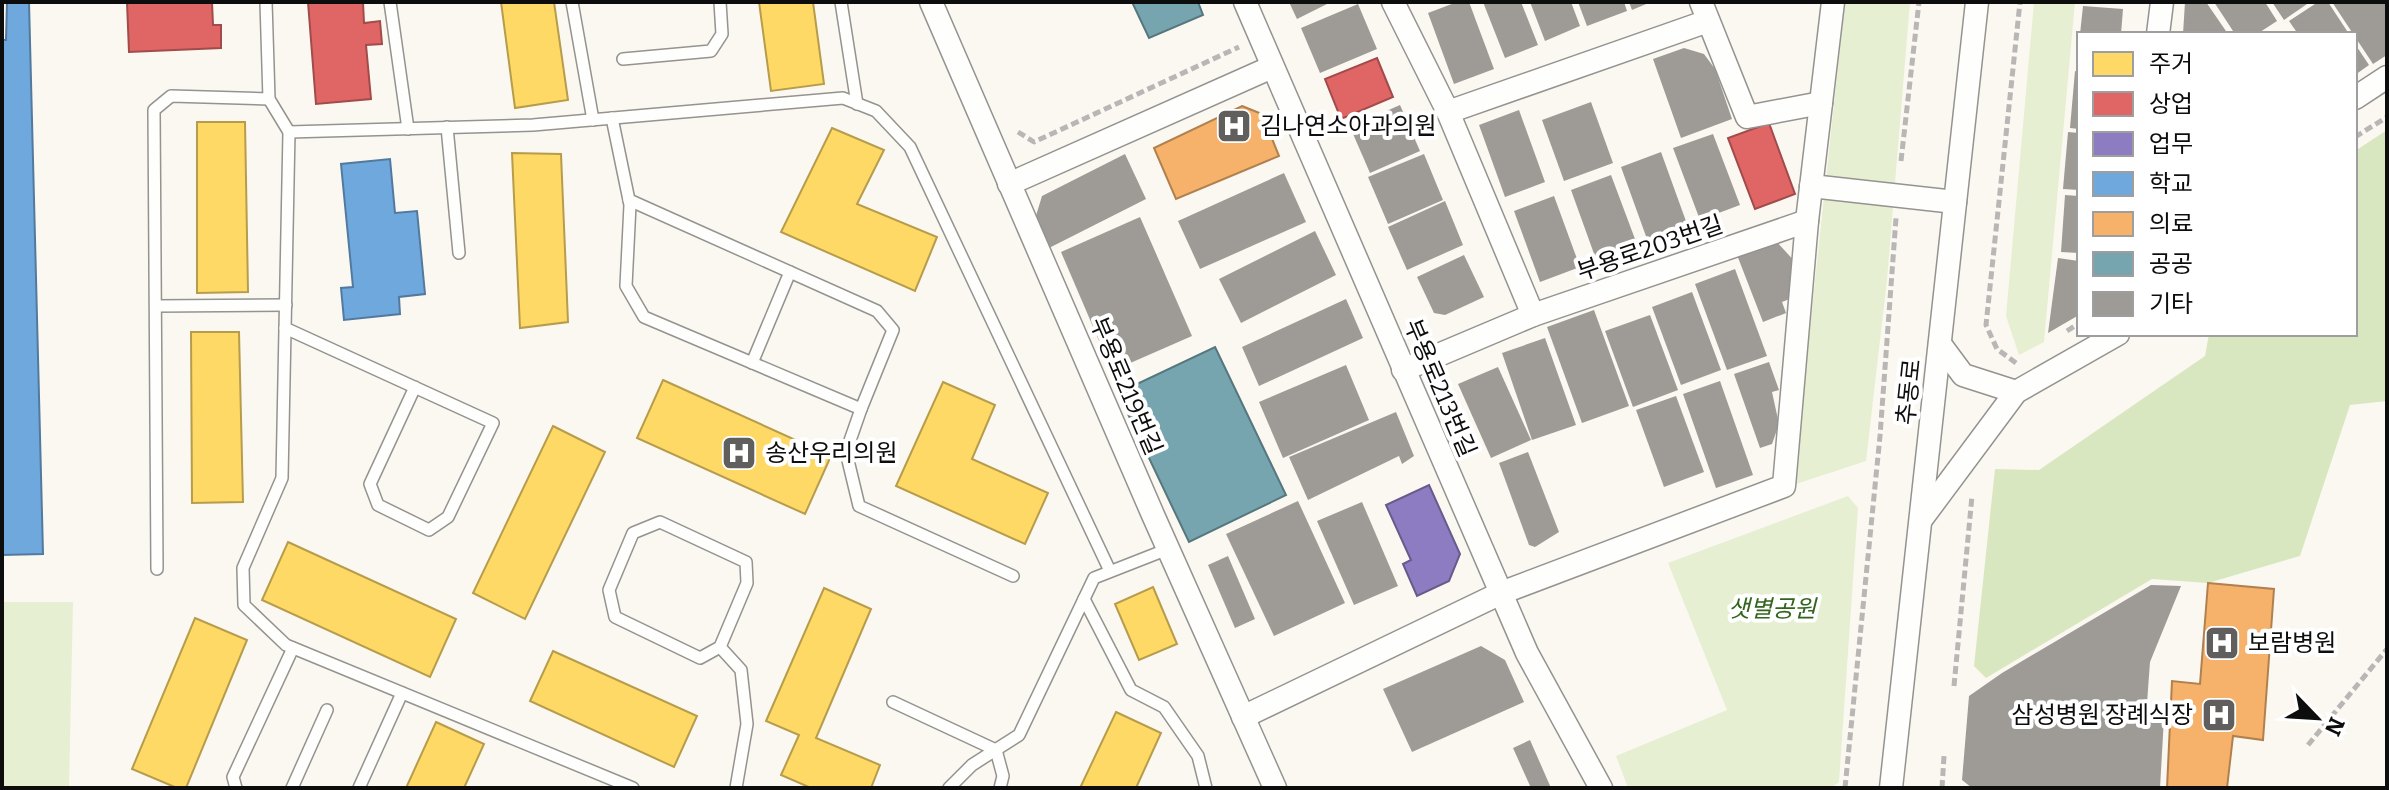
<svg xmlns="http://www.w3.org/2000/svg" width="2389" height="790" font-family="Bitter,'Noto Sans KR',serif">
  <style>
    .green { fill: #e7efd2 }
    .forest { fill: #d8e7c0 }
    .homes { fill: #ffd966; stroke: #b69c4b; stroke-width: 2 }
    .shops { fill: #e06666; stroke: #a14b4b; stroke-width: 2 }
    .offices { fill: #8e7cc3; stroke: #675b8c; stroke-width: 2 }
    .schools { fill: #6fa8dc; stroke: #527a9e; stroke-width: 2 }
    .health { fill: #f6b26b; stroke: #b0804f; stroke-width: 2 }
    .public { fill: #76a5af; stroke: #56777e; stroke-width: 2 }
    .building { fill: #9e9b97 }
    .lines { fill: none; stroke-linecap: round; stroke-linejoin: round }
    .service-casing { stroke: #949390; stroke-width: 14 }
    .minor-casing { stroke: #949390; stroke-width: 25 }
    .path { stroke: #b8b7b6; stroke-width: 5; stroke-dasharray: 8 4; stroke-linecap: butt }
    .service { stroke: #fefefd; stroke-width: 11 }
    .minor { stroke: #fefefd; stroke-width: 22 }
    .labels { text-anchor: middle; stroke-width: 8; stroke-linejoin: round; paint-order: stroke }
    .poi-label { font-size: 24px; fill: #0d0d0d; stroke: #fff; text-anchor: start }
    .street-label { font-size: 24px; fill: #0d0d0d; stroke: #fff }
    .park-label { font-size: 24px; font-style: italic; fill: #33641e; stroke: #fff }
  </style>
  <rect width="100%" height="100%" fill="#fbf8f1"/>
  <g class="green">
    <path d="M1845,2h65l-23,278 -21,181 -73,24z"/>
    <path d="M2034,2h41l-31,340 -25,13 -13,-39z"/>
    <path d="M1848,496l10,12 -19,274 -8,6h-203l-12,-32 111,-46 -59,-147z"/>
    <path d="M2,602h71l-4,186h-67z"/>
  </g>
  <path class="forest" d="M2387,130v271l-37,4 -50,151 -92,27 -56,-4 -166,99 -12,-12 21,-197 44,1 166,-114 4,-22h146v-183z"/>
  <g class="homes">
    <path d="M501,2h53l14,98 -53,8z"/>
    <path d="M759,2h54l11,82 -53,7z"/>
    <path d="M197,122h48l3,170 -51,1z"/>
    <path d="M832,128l52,22 -27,54 80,33 -22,54 -134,-59z"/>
    <path d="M512,153l49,1 7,168 -48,6z"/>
    <path d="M191,332h48l4,170 -51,1z"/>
    <path d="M663,380l168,76 -26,58 -168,-76z"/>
    <path d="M943,382l52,23 -23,54 76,34 -23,51 -129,-58z"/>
    <path d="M553,426l52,26 -80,167 -52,-26z"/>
    <path d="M288,542l168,77 -26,58 -168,-77z"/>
    <path d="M1153,587l24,57 -38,16 -24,-56z"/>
    <path d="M824,588l47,21 -55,129 64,27 -9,23h-60l-30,-13 18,-40 -33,-14z"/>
    <path d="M195,618l52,22 -61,148h-9l-45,-19z"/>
    <path d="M553,651l144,65 -23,51 -144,-66z"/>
    <path d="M1116,712l45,21 -25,55h-56z"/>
    <path d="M436,722l48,22 -20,44h-58z"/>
  </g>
  <g class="shops">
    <path d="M127,2h85l1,23h8v23l-92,4z"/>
    <path d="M308,2h55l1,21 16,-2 2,23 -16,1 5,54 -55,5z"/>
    <path d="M1377,58l16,39 -52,22 -16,-40z"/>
    <path d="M1769,123l26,71 -40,15 -27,-71z"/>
  </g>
  <path class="offices" d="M1429,485l31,69 -11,27 -32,15 -14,-32 8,-4 -25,-55z"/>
  <g class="schools">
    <path d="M7,2h22l14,552 -41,1v-515h4z"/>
    <path d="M390,159l5,54 22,-2 8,83 -26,3 1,17 -56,6 -3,-32 12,-1 -12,-123z"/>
  </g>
  <g class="health">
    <path d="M1242,106l20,8 17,42 -103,43 -22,-51z"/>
    <path d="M2208,583l66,6 -11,151 -30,-4 -6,52h-60l5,-107 28,3z"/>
  </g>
  <g class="public">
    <path d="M1132,2h66l5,13 -54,23z"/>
    <path d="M1215,347l71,148 -97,47 -71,-149z"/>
  </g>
  <g class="building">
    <path d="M1289,2h42l-34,17z"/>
    <path d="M1457,2h12l25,67 -40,15 -26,-71z"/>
    <path d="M1483,2h38l17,43 -33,13z"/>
    <path d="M1530,2h41l9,24 -35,15z"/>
    <path d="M1578,2h46l3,9 -40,15z"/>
    <path d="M1629,2h22l-19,8z"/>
    <path d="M2185,2h21l22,32h-45z"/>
    <path d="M2214,2h51l12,19 -20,13h-22z"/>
    <path d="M2272,2h38l-26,18z"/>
    <path d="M2318,2h10l21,32h-51l-9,-13z"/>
    <path d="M2332,2h52l3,5v48l-14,9z"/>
    <path d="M1358,4l19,45 -57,24 -19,-45z"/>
    <path d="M2083,6l40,3 -2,25h-41z"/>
    <path d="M2355,44l14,21 -14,10z"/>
    <path d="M1684,48l20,6 11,15 17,50 -51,19 -28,-79z"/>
    <path d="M2075,71l4,1v57l-9,-1z"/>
    <path d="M1591,102l22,61 -49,18 -22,-61z"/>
    <path d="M1400,105l20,46 -50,22 -20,-46z"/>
    <path d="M1519,110l26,72 -40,15 -26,-72z"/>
    <path d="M2068,132l11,1v57l-16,-1z"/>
    <path d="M1713,134l27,71 -40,15 -27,-72z"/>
    <path d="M1661,152l26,72 -40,15 -26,-72z"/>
    <path d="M1125,154l21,45 -97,49 -14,-29 7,-23z"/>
    <path d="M1424,154l19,46 -55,24 -20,-47z"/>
    <path d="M1284,173l22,49 -106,47 -22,-48z"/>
    <path d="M1611,175l27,72 -41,15 -26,-72z"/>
    <path d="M2065,195l14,1v57l-18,-1z"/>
    <path d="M1554,196l26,71 -40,15 -26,-71z"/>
    <path d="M1445,201l18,44 -56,25 -19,-43z"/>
    <path d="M1140,217l52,119 -80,35 -51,-119z"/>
    <path d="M1315,231l21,44 -95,48 -22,-44z"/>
    <path d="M1775,240l23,25 -6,33 -10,4 4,11 -23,9 -26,-67z"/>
    <path d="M1464,255l20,42 -39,18 -11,-2 -17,-36z"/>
    <path d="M2058,258l21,3v54l-31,18z"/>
    <path d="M1735,269l32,87 -40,14 -32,-86z"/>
    <path d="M1692,292l29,78 -40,15 -29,-78z"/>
    <path d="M1346,299l17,39 -104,48 -17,-39z"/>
    <path d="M1594,310l35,96 -47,17 -35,-96z"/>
    <path d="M1650,315l28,75 -45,17 -28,-76z"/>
    <path d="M1545,338l31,87 -44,15 -30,-87z"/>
    <path d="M1769,362l10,28 -7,2 7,32 -7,20 -12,4 -26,-74z"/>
    <path d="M1346,365l23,55 -86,38 -24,-56z"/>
    <path d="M1498,367l33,73 -40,18 -33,-74z"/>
    <path d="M1720,381l33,94 -37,13 -33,-94z"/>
    <path d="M1676,396l28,76 -40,15 -28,-77z"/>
    <path d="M1396,412l18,44 -12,8 -3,-8 -91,44 -19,-43z"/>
    <path d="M1528,452l31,80 -24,15 -6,-2 -30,-82z"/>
    <path d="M1298,501l47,102 -71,33 -48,-102z"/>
    <path d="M1362,502l36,84 -44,19 -37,-84z"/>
    <path d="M1228,556l27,63 -20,9 -27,-63z"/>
    <path d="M2151,585l30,1 -31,76 -4,55 18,1 -4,70h-188l-10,-8 7,-84 33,-23z"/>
    <path d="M1481,646l24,14 19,42 -112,50 -29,-63z"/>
    <path d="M1530,740l21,48h-20l-18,-40z"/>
  </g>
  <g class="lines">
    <g class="service-casing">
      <g id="service">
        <path d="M266,2l3,97 20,33 -7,346 -39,90 1,37 42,40 347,143"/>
        <path d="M390,2l18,127"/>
        <path d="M572,2l21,118"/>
        <path d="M841,2l16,102"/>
        <path d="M623,59l88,-8 11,-17 -2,-32"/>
        <path d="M612,118l18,87 -4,81 18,31 217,92 -15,43 13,54 154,70"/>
        <path d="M447,127l12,126"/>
        <path d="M289,132l244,-7 310,-27 33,13 34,36 200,424"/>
        <path d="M629,200l248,111 16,19 -32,79"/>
        <path d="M156,306l130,-1"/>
        <path d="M285,328l208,95 -45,94 -19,13 -51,-25 -8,-21 45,-97"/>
        <path d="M752,363l38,-91"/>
        <path d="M660,522l86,40 1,21 -27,64 -20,11 -85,-41 -6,-27 24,-57z"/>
        <path d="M157,569l-3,-459 17,-14 98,3"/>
        <path d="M1084,599l47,91 33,17 34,49 8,32"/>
        <path d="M720,647l21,23 6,54 -11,64"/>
        <path d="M893,702l103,48 7,26 -3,12"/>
        <path d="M236,788l-3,-11 60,-129"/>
        <path d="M292,788l35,-78"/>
        <path d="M359,788l43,-95"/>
        <path d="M949,788l23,-23 47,-30 75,-157 74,-29"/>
      </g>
    </g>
    <g class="minor-casing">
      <g id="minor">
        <path d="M931,2l222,513 122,273"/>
        <path d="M1245,2l282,651 74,135"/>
        <path d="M1393,2l55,110 85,203"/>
        <path d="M1701,2l46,115 74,-14"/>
        <path d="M2158,34l4,-32"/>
        <path d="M2355,98l32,-21"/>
        <path d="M1448,112l260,-91"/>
        <path d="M1009,184l263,-117"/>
        <path d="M1811,186l144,16"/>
        <path d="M1940,344l23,31 53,17"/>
        <path d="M1403,370l130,-55 274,-94"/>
        <path d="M1923,517l93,-125 102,-58"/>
        <path d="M1243,717l258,-124 283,-107 23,-265 26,-219"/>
        <path d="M1891,788l86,-786"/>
      </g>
    </g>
    <g class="path">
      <path d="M1018,132l16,10 205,-95"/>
      <path d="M2355,137l32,-20"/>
      <path d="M1901,161l18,-159"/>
      <path d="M2067,331l12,-8"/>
      <path d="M2016,363l-19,-14 -11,-24 34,-323"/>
      <path d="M1954,686l18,-190"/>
      <path d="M2308,745l79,-96"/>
      <path d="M1845,788l35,-352 16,-218"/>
      <path d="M1942,788l2,-32"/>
    </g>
    <use href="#service" class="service"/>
    <use href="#minor" class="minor"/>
  </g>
  <defs>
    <g id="hospital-square" transform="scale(1.8)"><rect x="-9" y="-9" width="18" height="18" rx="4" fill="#605f5d" stroke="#fff"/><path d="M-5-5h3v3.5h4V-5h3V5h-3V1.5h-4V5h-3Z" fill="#fff"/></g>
  </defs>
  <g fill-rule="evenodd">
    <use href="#hospital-square" x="1234" y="126"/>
    <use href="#hospital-square" x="739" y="453"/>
    <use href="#hospital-square" x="2222" y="643"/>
    <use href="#hospital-square" x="2219" y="715"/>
  </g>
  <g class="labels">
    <g class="poi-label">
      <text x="1260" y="134">김나연소아과의원</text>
      <text x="765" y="461">송산우리의원</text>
      <text x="2248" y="651">보람병원</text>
      <text x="2193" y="723" text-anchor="end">삼성병원 장례식장</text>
    </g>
    <g class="street-label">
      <text transform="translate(1650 248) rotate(-19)" y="8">부용로203번길</text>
      <text transform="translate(1126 386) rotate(67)" y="8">부용로219번길</text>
      <text transform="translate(1440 388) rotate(67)" y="8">부용로213번길</text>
      <text transform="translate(1909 392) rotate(-84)" y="8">추동로</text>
    </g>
    <g class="park-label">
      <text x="1772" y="617">샛별공원</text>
    </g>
  </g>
  <rect width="2389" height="790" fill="none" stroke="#0d0d0d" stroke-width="8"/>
  <rect x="2077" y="32" width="280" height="304" fill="#ffffff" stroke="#9e9e9e" stroke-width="2"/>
  <rect x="2093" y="52" width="40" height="24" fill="#ffd966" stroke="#9e9e9e" stroke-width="2"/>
  <text x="2149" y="72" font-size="24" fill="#0d0d0d">주거</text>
  <rect x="2093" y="92" width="40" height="24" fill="#e06666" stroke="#9e9e9e" stroke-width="2"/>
  <text x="2149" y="112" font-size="24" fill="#0d0d0d">상업</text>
  <rect x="2093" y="132" width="40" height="24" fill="#8e7cc3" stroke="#9e9e9e" stroke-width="2"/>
  <text x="2149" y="152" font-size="24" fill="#0d0d0d">업무</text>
  <rect x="2093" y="172" width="40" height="24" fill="#6fa8dc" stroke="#9e9e9e" stroke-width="2"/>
  <text x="2149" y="192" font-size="24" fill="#0d0d0d">학교</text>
  <rect x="2093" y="212" width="40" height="24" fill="#f6b26b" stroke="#9e9e9e" stroke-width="2"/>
  <text x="2149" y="232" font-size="24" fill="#0d0d0d">의료</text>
  <rect x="2093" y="252" width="40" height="24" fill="#76a5af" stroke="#9e9e9e" stroke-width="2"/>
  <text x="2149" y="272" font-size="24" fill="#0d0d0d">공공</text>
  <rect x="2093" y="292" width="40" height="24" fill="#9e9b97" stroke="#9e9e9e" stroke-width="2"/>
  <text x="2149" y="312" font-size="24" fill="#0d0d0d">기타</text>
  <g transform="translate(2317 718) rotate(115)" stroke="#ffffff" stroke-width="6" paint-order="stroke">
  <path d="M0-6L14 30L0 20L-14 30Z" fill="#0d0d0d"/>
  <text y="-12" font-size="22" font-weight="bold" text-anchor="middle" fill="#0d0d0d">N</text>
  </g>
</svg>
